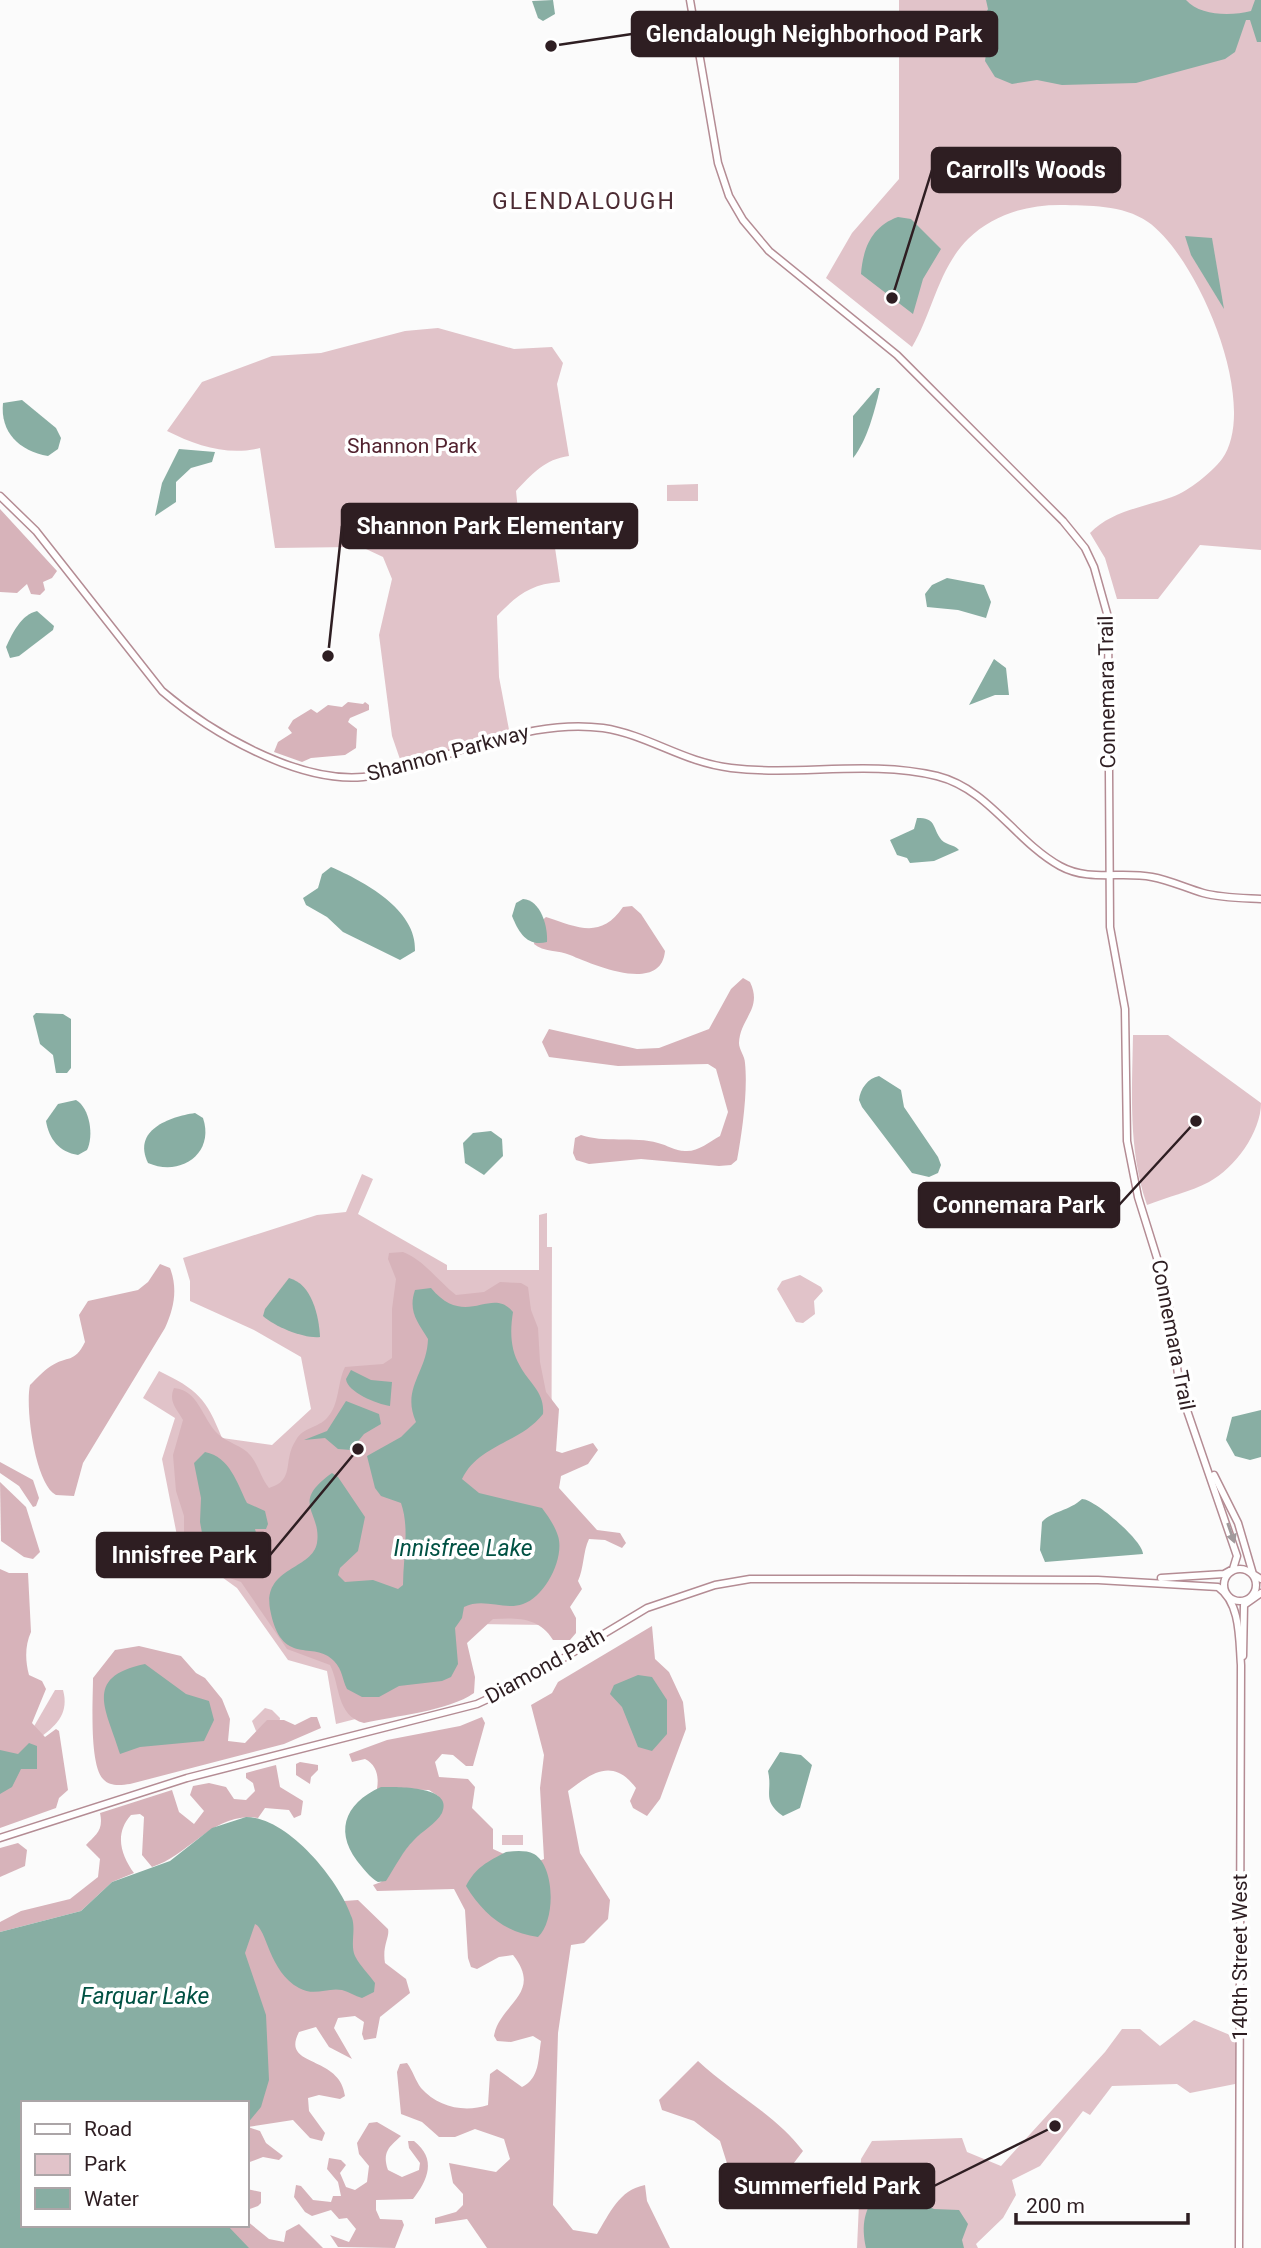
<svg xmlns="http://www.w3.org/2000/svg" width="1261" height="2248" font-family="Roboto,sans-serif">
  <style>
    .green { fill: #e1c3c9 }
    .forest { fill: #d7b3ba }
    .water { fill: #88aea3 }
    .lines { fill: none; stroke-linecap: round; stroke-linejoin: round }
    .secondary-casing { stroke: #b48c94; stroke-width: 9 }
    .secondary { stroke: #fff; stroke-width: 6 }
    .oneway { fill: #a19a9c }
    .labels { text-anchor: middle; stroke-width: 7; stroke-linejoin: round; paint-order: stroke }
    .park-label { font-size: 21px; fill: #52222f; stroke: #fff }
    .street-label { font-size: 21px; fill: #2e1e22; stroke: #fff }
    .neighbourhood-label { font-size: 23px; letter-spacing: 2px; fill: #4c2b33; stroke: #fff }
    .water-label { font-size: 23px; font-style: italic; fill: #005143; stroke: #fff }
    .leader { fill: none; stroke: #2e1e22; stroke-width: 2.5 }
    .callout-dot { fill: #2e1e22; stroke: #fff; stroke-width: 2.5 }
    .callout { fill: #2e1e22; stroke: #2e1e22; stroke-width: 2.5 }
    .callout-label { font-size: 23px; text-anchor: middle; font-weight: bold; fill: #fff }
  </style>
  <rect width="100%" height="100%" fill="#fbfbfb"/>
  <g class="green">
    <path d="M899,0h359l3,24v526l-61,-5 -42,54h-41l-12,-41 -15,-25c21,-22 54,-26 82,-36 17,-6 39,-24 50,-38 39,-55 -25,-203 -74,-237 -26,-18 -59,-16 -88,-17 -35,0 -67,10 -92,34 -30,30 -35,73 -56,108l-86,-69 26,-45 47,-54z"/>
    <path d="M438,328l76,21 38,-2 11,16 -6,21 12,72c-24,3 -37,18 -53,35l5,48 32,-5 7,48c-29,2 -43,13 -63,34l2,61 11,58 -107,33 -11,-32 -13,-101 13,-56 -9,-22 -17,-8 -15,-2 -76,1 -15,-100c-32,8 -63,-2 -93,-17l35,-49 70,-26 49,-3 84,-22z"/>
    <path d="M698,484v17h-31v-16z"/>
    <path d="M1133,1035h35l93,68c0,29 -26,65 -52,79 -19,10 -42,15 -62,23 -19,-55 -15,-113 -14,-170z"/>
    <path d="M362,1174l11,5 -15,35 89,51v5h92v-55l8,-2v34h5l-1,378 -73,-1 -15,16 6,20v30l-133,34 -9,-53 -39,-11 -51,-72 -58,-42 -17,-87 13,-41 -32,-20 16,-27c39,19 47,27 63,67l50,7 39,-36 -10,-52 -47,-27 -64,-29v-20l-7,-23 134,-43 29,-3z"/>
    <path d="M800,1275l21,12 2,4 -9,10 1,13 -12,9 -7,-1 -19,-33 5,-8z"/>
    <path d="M55,1690h8c6,22 -5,34 -21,46l-13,-1z"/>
    <path d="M265,1708l7,2 8,8 -1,8 -23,5 -4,-10z"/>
    <rect x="502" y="1835" width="21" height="10"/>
    <path d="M1194,2020l36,15h10v48l-50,10 -13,-9 -65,2 -22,29 -7,-4 -43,55 -28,14 4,15 -13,23 -27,26 2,4h-121l4,-89 11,-18 90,-3 5,14 34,14 104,-114 17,-23h18l20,17z"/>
  </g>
  <g class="forest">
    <path d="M0,509l57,62 -5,7 -9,4 2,8 -5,5 -9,-1 -4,-10 -10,9 -17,-1z"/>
    <path d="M348,702l15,2 2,-2 4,3v5l-19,8 -2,4 9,7 -1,19 -11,7 -34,3 -9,4 -28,-10 4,-10 14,-9 -4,-5 5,-8 18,-11 6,4 11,-8 14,2z"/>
    <path d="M632,906l9,8 24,37c-4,44 -73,13 -95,4 -11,-5 -27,-3 -36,-11l3,-19 9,-8c33,11 55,22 77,-10z"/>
    <path d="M743,978l7,4c13,27 -10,36 -11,61 0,7 6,13 6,20 3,28 -3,70 -8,97l-6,5 -12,1 -78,-7 -52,5 -13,-4 -3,-7 2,-15 6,-3c22,8 53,1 77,8 9,2 17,8 27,8 13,1 24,-9 35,-15l8,-24 -12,-43 -8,-5 -90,2 -69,-9 -7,-15 7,-13 88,20 22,-1 50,-19 22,-40z"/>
    <path d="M403,1252c21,8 35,29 53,43l28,-3 16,-10 21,1 7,4 3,23 7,18 2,34 6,30 13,17 -3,42 6,2 31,-10 5,7 -10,14 -27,12 -2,12 38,42 23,3 6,10 -4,5 -17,-8 -16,-1c-6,12 -5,29 -11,42l4,8 -12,18 6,11v15l-6,7h-17c-14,-23 -36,-22 -60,-21l-26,24 8,34 -1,16c-25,18 -80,23 -110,30 -28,-7 -24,-39 -34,-58l-43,-16 -46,-67 -48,-17 -9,-6v-43l-8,-25 -3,-36 10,-35c-6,-11 -15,-18 -9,-32 25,2 28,31 44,46 8,8 25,12 32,21 8,9 11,23 19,33 27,-8 13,-27 27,-48 7,-13 22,-12 31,-22 13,-14 10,-35 18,-51l38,-3 9,-6v-49l4,-30 -8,-20 1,-6z"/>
    <path d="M160,1264l10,4c8,21 4,40 -5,60l-82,135 -9,33 -18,-1c-21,-11 -31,-88 -26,-110 6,-6 13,-14 21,-19 17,-11 23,-2 34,-24l-6,-27 9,-14 50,-11 10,-8z"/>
    <path d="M0,1462l33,18 6,18 -3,8 -3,1 -14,-21 -19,-13z"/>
    <path d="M0,1482l26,25 14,45 -7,7 -9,-2 -23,-16z"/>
    <path d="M0,1569l9,4h19l3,59c-6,13 -6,28 -2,43l13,6 4,8 -14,34 13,14 11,-8 3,2 9,59 -9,8 -3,10 -56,20z"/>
    <path d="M652,1626l3,33 14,13 14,30 3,27 -26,70 -13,17 -14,-8 -3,-7 6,-13c-23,-30 -43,-16 -68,3l12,62 30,47 -2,19 -24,24 -13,2 -13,88 -5,172 20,25 24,4c13,-21 22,-44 48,-49l2,16 23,47h-183l-20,-29 -32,5v-6l21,-6 7,-7v-11l-10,-11 -4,-20 47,9 14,-13 -6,-20 -29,-10 -20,8h-16l-17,-15 -21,-8 -4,-42 3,-8 7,-1c6,8 8,17 14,25 17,19 43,25 67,17l2,-31 7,-5 25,18c18,-9 16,-28 19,-46l-8,-5 -22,6 -14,-1 -3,-5c5,-32 50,-42 19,-81l-14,2 -22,12 -6,-2 -3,-9 -3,-48 -11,-21 -77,2 -4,-6 8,-3 30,-40 30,-28 -3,-18 -9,-6 -52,-1c2,-12 0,-24 -12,-30l-13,3 -3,-8 38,-14 73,-14 22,-9 3,6 -12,43h-7l-13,-11 -11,-1 -7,8 4,15 29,2 7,8 -3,21 21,21v20l35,16 16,-6 -4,-71 4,-33 -13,-50 21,-12 6,-11z"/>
    <path d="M139,1646l42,10 15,17 9,5 17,21 8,20 -2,22 17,2 22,-23h17l11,5 16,-8h6l4,11 -37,16 -154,40c-9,1 -20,3 -27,-5 -14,-15 -10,-79 -10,-101l22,-28z"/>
    <path d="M300,1762l18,3v5l-7,7 -1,7 -14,-9v-11z"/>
    <path d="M276,1765l4,22 23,14 -2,14 -7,3 -5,-8 -24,-2 -7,10c-44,-7 -68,37 -106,49l-10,-12 2,-38 -4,-3 -9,1c-17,19 -10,40 3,58l-22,9 -31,29 -81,21v-10l21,-11 49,-12 28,-22 2,-18 -14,-14c9,-10 18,-14 14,-32l72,-23 7,22 15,12 10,-13 -14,-16 3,-9 16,-3 17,4 8,12 12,1 9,-9 -2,-8 -7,-5v-5z"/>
    <path d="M18,1843l9,7 -2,16 -25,11v-29z"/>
    <path d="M358,1900l30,29c2,8 -6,17 -3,34l21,16 4,14 -30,24 -4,21 -12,2 -2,-6 2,-12 -9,-6 -17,2 -4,10 18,31 -23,-12 -13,-20 -17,5c-19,36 41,22 46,64l-5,3 -21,-4 -11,3 1,13 16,22 -3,8 -12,-3 -17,-18 -45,7 12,4 6,12 17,13 -4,4 -16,-3 -16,6v-43l7,-21 -14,-181 90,8 14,-25z"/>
    <path d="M698,2061c34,32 77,53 105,90l-16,21 -35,8 -21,-4 -11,-35 -26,-20 -32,-11 -3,-10z"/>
    <path d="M377,2122l24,14c-12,11 -19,16 -13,34l14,7 17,-7 1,-7 -11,-15 -1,-7h6c23,18 14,39 -1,58l-37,1v10l4,9 22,1 2,5 -9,23 -57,-1 -8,-12 19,7 7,-13 -9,-11 -8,1 -8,-9 -19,6 -7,-4 -11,-15 2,-12 5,1 12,14 18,2 2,-6h8l-3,-14 -11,-13 2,-11 12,2 5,5 -6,8 6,14 9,3 12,-8 2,-16 -10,-12 -2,-11 12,-20z"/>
    <path d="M247,2189l14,3v11l-3,3 -11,4z"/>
    <path d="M247,2221l22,18 15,3 2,-11 13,-7 24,24h-87l-18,-23h29z"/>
  </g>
  <g class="water">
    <path d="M553,0l2,14 -12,7 -5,-3 -6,-17z"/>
    <path d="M986,0h200c14,16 45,16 65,11l4,-11h6v42h-4l-7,-22h-4l-11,32 -10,7 -89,24 -74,2 -25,-5 -25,4 -17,-7 -10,-16 3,-21 -3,-25 3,-6z"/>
    <path d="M898,217l13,2 30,30 -18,30 -10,35 -52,-40c2,-26 11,-48 37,-57z"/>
    <path d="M1185,236l27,2 12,71 -33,-54z"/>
    <path d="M877,388h3c-5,22 -13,53 -27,70v-42z"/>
    <path d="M22,400l34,28 5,10 -3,11 -10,7c-29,-5 -48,-24 -45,-53z"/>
    <path d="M179,449l36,3 -3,10 -21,6 -15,14v20l-21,14 7,-33z"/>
    <path d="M947,578l37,7 7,17 -5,16 -28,-8 -31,-3 -2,-13 7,-9z"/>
    <path d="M37,611l17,15 -1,4 -34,26 -9,2 -4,-11c7,-15 15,-32 31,-36z"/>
    <path d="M994,659l12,9 3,27h-14l-26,10z"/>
    <path d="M917,818c19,0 15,8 23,20 4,7 14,6 19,12l-25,11 -24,2 -3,-5 -10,-3 -7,-15 24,-11z"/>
    <path d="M331,867c32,14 86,42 84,84l-15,9 -57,-28 -16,-15 -21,-12 -3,-7 15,-10 4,-14z"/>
    <path d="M523,899c18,1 25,28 24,43 -20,5 -28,-9 -35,-26l4,-13z"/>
    <path d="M36,1013l27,1 8,5v49l-4,5h-11l-3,-18 -13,-11 -7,-28z"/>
    <path d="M879,1076l22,14 3,17 34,50 3,8 -3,8 -9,4 -17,-4 -50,-66 -3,-7c1,-11 9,-22 20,-24z"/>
    <path d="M76,1100c14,8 18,36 11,50l-9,5c-19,-3 -29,-16 -32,-34l12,-17z"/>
    <path d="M195,1113l8,5c12,36 -23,59 -55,45 -16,-33 21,-46 47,-50z"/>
    <path d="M491,1131l11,8 1,17 -19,19 -19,-12 -2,-20 10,-10z"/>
    <path d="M289,1278c23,6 30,38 31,59 -15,2 -45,-10 -57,-21l2,-7z"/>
    <path d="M431,1288c35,42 60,-3 82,24 -3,19 -3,37 7,54 9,17 25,26 23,48 -22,29 -64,30 -81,65l17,14 63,15c6,8 13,18 16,28 7,22 -13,61 -35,68 -19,7 -39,-7 -59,3l-2,11 -7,10 3,36 -7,13 -9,4 -43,5 -20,11h-17l-15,-8c-5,-9 -4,-19 -13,-28 -20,-22 -53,8 -64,-52 -7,-42 42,-39 47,-66 5,-32 -28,-39 15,-70l6,4 27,40 -7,34 -18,17 -2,7 7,7 28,-2 25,9 5,-4c0,-27 7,-56 -2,-82l-20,-7 -6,-8 -8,-32 34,-19 15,-15c-15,-34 11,-49 12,-83 -11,-18 -20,-28 -13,-49z"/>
    <path d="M351,1370l20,10 21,2 -2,24c-13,-2 -43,-14 -44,-27z"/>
    <path d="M346,1401l33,13 2,10 -17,10 -13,16 -13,-1 -13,-11 -21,2 23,-9z"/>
    <path d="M1261,1410v47l-11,3 -15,-4 -9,-16 6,-23z"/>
    <path d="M205,1452c25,5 32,31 42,51l18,8 3,13 -2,5h-11l7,25 -9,18 -33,-14 -16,-14 -4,-22 1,-24 -7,-35z"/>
    <path d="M1082,1499c13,0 62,43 61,55l-98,8 -5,-12 2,-28c10,-11 27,-11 40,-23z"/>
    <path d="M145,1664l41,30 23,7 5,19 -10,21 -64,6 -20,7c-12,-42 -39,-77 25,-90z"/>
    <path d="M638,1675l14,2 15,23v34l-15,17 -14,-4 -16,-40 -12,-13 4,-9z"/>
    <path d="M29,1743l8,3v23h-16l-9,18 -12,7v-44l18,4z"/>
    <path d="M780,1752l21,3 11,10 -12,43 -17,8c-22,-16 -10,-23 -15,-45z"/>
    <path d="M381,1787c13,0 74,-2 61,26 -6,11 -20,18 -28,27 -11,11 -19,27 -28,41l-8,1c-7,-4 -11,-9 -16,-15 -29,-33 -19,-63 19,-80z"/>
    <path d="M246,1817c42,0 94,64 106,101 4,12 -2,27 3,38 5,10 14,18 20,27l-1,9 -12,6c-7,-2 -13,-6 -20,-8 -15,-3 -27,7 -43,-2 -30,-16 -32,-59 -44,-64l-10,29 21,62 3,65 -8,27 -14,17v-21h-224v122h204l22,23h-249v-316l81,-21 31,-29 58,-21 42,-33z"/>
    <path d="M506,1852c9,-1 20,-2 28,2 21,12 22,66 4,83 -32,-4 -55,-23 -72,-51 10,-19 21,-24 40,-34z"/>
    <path d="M879,2190h10l45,19 25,1 9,14 -6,16 2,8h-98c-5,-24 -2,-38 13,-58z"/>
  </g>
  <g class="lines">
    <g class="secondary-casing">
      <g id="secondary">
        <path d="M690,0l28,163 11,33 14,24 26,31 128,104 166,166 22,27 9,19 14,50 2,310 15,82 2,132 11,56 29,93 13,100 57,166 -4,13 -9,5 -63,4"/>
        <path d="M0,496l36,35 126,160c48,41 135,92 201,86 36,-4 72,-19 107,-30 44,-13 87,-25 133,-19 46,7 79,34 128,40 69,8 138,-8 206,8 52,13 78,65 123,90 29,16 61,5 92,11 17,3 34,11 51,16 18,5 39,5 58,6"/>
        <path d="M1214,1475l24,48 15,51 8,5"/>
        <circle cx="1240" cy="1585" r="16"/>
        <path d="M1243,1656l1,-51 17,-12"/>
        <path d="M0,1838l187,-60 290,-74 45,-21 125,-75 68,-23 35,-6h99l249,1 120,7c23,16 21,53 23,78l-2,583"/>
      </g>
    </g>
    <use href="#secondary" class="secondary"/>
  </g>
  <defs><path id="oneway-solid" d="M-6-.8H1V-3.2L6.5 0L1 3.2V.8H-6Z" transform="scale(1.75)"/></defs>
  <use class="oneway" href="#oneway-solid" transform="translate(1231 1533) rotate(71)"/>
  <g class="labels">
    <g class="park-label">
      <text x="412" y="453">Shannon Park</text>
    </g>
    <g class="street-label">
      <text transform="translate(1107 692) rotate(-91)" y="7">Connemara Trail</text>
      <text transform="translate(448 753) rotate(-15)" y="7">Shannon Parkway</text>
      <text transform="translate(1173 1335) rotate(79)" y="7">Connemara Trail</text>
      <text transform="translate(545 1666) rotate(-29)" y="7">Diamond Path</text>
      <text transform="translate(1240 1957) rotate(-90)" y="7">140th Street West</text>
    </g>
    <g class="neighbourhood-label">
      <text x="584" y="209">GLENDALOUGH</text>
    </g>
    <g class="water-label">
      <text x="463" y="1556">Innisfree Lake</text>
      <text x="145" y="2004">Farquar Lake</text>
    </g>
  </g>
  <path class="leader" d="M551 46L632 34M892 298L932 170M328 656L342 526M1196 1121L1119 1205M358 1449L270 1555M1055 2126L934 2186"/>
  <g class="callout-dot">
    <circle cx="551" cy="46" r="7"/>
    <circle cx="892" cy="298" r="7"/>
    <circle cx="328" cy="656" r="7"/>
    <circle cx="1196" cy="1121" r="7"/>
    <circle cx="358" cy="1449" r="7"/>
    <circle cx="1055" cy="2126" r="7"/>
  </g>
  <g class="callout">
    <rect x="632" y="12" width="365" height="44" rx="7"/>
    <rect x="932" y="148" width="188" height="44" rx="7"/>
    <rect x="342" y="504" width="295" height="44" rx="7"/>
    <rect x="919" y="1183" width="200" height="44" rx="7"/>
    <rect x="97" y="1533" width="173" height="44" rx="7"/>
    <rect x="720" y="2164" width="214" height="44" rx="7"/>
  </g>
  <g class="callout-label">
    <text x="814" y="42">Glendalough Neighborhood Park</text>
    <text x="1026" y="178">Carroll's Woods</text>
    <text x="490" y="534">Shannon Park Elementary</text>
    <text x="1019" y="1213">Connemara Park</text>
    <text x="184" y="1563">Innisfree Park</text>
    <text x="827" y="2194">Summerfield Park</text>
  </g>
  <rect x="21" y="2101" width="228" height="126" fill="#ffffff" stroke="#aba5a7" stroke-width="2"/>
  <rect x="35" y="2124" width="35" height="10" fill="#ffffff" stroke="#aba5a7" stroke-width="2"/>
  <text x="84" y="2136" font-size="21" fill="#2e1e22">Road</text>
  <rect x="35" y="2154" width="35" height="21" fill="#e1c3c9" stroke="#aba5a7" stroke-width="2"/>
  <text x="84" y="2171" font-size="21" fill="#2e1e22">Park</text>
  <rect x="35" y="2188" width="35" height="21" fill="#88aea3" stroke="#aba5a7" stroke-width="2"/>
  <text x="84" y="2206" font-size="21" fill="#2e1e22">Water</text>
  <path d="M1016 2213v10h172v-10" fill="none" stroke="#2e1e22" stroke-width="3.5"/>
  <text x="1026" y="2213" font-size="21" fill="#2e1e22" stroke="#ffffff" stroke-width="5" paint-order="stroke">200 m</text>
</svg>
